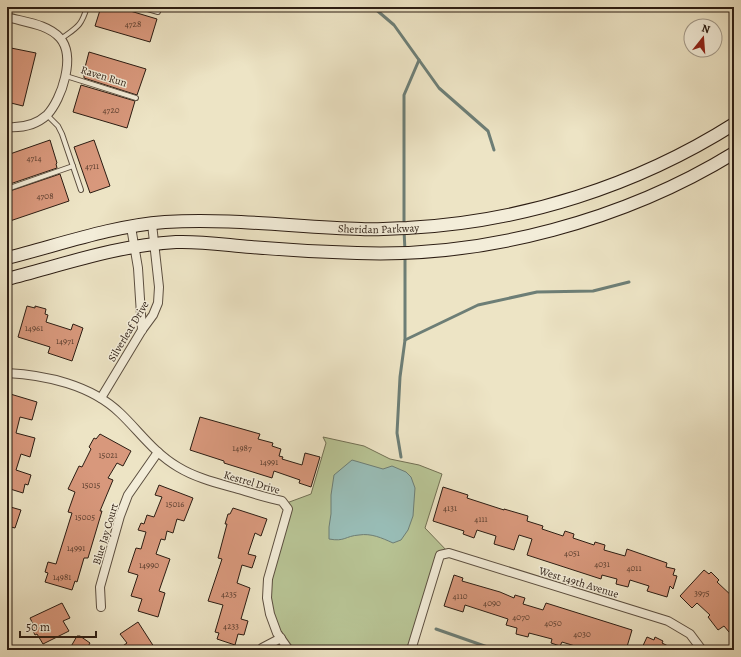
<svg xmlns="http://www.w3.org/2000/svg" width="741" height="657" font-family="Alegreya,serif">
  <style>
    .green { fill: #b8c495; stroke: #727054 }
    .water { fill: #99beb8; stroke: #6d7e76 }
    .lines { fill: none; stroke-linecap: round; stroke-linejoin: round }
    .stream { stroke: #6d7e76; stroke-width: 3 }
    .building { fill: #d8987c; stroke: #2c1d13 }
    .service-casing { stroke: #5c4f40; stroke-width: 6 }
    .minor-casing { stroke: #5c4f40; stroke-width: 10 }
    .secondary-casing { stroke: #2c1d13; stroke-width: 14 }
    .service { stroke: #f3edd9; stroke-width: 4 }
    .minor { stroke: #f3edd9; stroke-width: 8 }
    .secondary { stroke: #f3edd9; stroke-width: 12 }
    .labels { text-anchor: middle; stroke-width: 3; stroke-linejoin: round; paint-order: stroke }
    .number-label { font-size: 9px; fill: #573c2d }
    .street-label { font-size: 11px; fill: #2c1d13; stroke: #f3edd9 }
  </style>
  <rect width="100%" height="100%" fill="#ede4c5"/>
  <filter id="stains"><feTurbulence type="fractalNoise" baseFrequency=".005" numOctaves="4"/><feColorMatrix values="0 0 0 0 .2 0 0 0 0 .09 0 0 0 0 .02 0 0 0 .5 -.17"/></filter>
  <radialGradient id="worn" r=".72"><stop offset=".6" stop-color="#630" stop-opacity="0"/><stop offset="1" stop-color="#630" stop-opacity=".3"/></radialGradient>
  <path class="green" d="M323,437l41,9 26,13 29,6 23,9 -17,54 24,25 -9,2 -29,95h-122l-12,-17 -10,-35 18,-77 -1,-17 27,-10 15,-51z"/>
  <path class="water" d="M352,460l31,9 9,-3 14,6 5,5 4,11 -2,28 -5,14 -7,10 -8,3c-11,-5 -22,-10 -34,-8 -14,1 -14,7 -30,4v-12l2,-13v-19l3,-20z"/>
  <g class="lines">
    <g class="stream">
      <path d="M373,7l21,18 45,63 49,43 6,19"/>
      <path d="M404,225v-130l15,-35"/>
      <path d="M404,230l1,21"/>
      <path d="M405,256v84"/>
      <path d="M401,457l-4,-24 3,-56 5,-37 73,-35 59,-13 56,-1 36,-9"/>
      <path d="M436,629l60,21"/>
    </g>
  </g>
  <g class="building">
    <path d="M101,7h16l40,12 -7,23 -55,-16z"/>
    <path d="M11,48l25,5 -13,53 -16,-4v-36z"/>
    <path d="M89,52l57,17 -9,26 -53,-17v-3h-1z"/>
    <path d="M81,85l54,16 -8,27 -54,-16z"/>
    <path d="M50,140l7,23 -1,1 1,4 -50,17v-30z"/>
    <path d="M94,140l16,46 -20,7 -16,-46z"/>
    <path d="M60,174l9,27 -62,21v-30z"/>
    <path d="M27,306l8,2v-2l11,3 -1,5 3,1 -2,7 25,8 2,-6 10,4 -11,33 -24,-8 2,-6 -32,-10z"/>
    <path d="M7,393l30,9 -5,18 -12,-3 -4,16 19,5 -5,19 -9,-3 -5,16 15,5 -3,10 -3,-1 -2,9 -16,-5v-24l4,-12 -4,-1v-31l2,-6 -2,-1z"/>
    <path d="M200,417l60,17 -2,5 15,4 -1,3 9,3 -2,7 4,1 -1,2 20,6 3,-12 15,4 -9,30 -12,-4 1,-3 -26,-9 -2,7 -48,-15v-2l-34,-11z"/>
    <path d="M100,434l31,17 -8,15 -6,-3 -9,15 5,2 -13,31h2l-14,47h-4l-7,24 -2,-1 -3,9 -27,-8 3,-9 -3,-1 3,-10 8,2 16,-51 -4,-1 7,-20 -7,-3 11,-23 3,1 9,-18 -2,-2 5,-9 2,1z"/>
    <path d="M159,485l34,13 -9,23 -7,-2 -4,14 -6,-2 -2,9 -4,-1 -5,15 14,5 -11,32 6,2 -7,24 -20,-6 4,-12 -11,-3 7,-21 -10,-3 8,-24 5,1 5,-17 -8,-2 3,-7 3,1 3,-9 7,2 8,-20 -7,-2z"/>
    <path d="M443,487l25,8 -1,3 37,12v-1l24,7 -1,5 16,5 -1,3 21,7 2,-5 9,3 -1,4 21,7 1,-3 10,3 -1,5 21,6 2,-7 40,14 -1,4 9,2 -2,6 4,1 -4,13 -3,-3 -3,11 -20,-6 2,-5 -19,-6 -2,7 -12,-3 1,-5 -15,-4 -1,4 -74,-24 5,-16 -13,-4 -5,15 -20,-6 2,-8 -19,-6 -3,8 -11,-4 1,-3 -31,-10z"/>
    <path d="M7,506l14,4 -6,18 -8,-2z"/>
    <path d="M233,508l34,11 -6,17 -6,-3 -7,21 8,2 -4,12 -10,-3 -5,18 13,5 -9,31 7,2 -4,14 -6,-1 -3,11 -18,-6 2,-6 -4,-1 8,-27 -15,-4 14,-42 -4,-1 9,-34h-2l3,-10h2z"/>
    <path d="M704,570l5,4 2,-2 8,8 -2,2 17,16v40l-10,-12 -6,4 -10,-13 2,-2 -13,-12 -5,5 -12,-12z"/>
    <path d="M454,575l9,3 -1,3 38,11 14,6 1,-3 10,3 -2,6 20,6 3,-7 86,27 -6,20h-38l-26,-8 -2,4 -9,-3 1,-4 -23,-6 -1,4 -12,-3 1,-6 -11,-3 2,-6 -43,-14 -2,7 -19,-6z"/>
    <path d="M62,603l8,15 -7,3 6,10 -26,13 -6,-10 -2,1 -5,-10 3,-1 -3,-6z"/>
    <path d="M138,622l18,28h-39l10,-7 -7,-9z"/>
    <path d="M77,636h3l10,7 -4,7h-17z"/>
    <path d="M647,637l7,3 1,-3 8,4 -1,2 14,7h-35z"/>
  </g>
  <g class="lines">
    <g class="service-casing">
      <g id="service">
        <path d="M141,7l17,5"/>
        <path d="M7,30l3,-12"/>
        <path d="M61,39c16,-12 20,-12 26,-32"/>
        <path d="M66,76l70,22"/>
        <path d="M47,115l11,11 4,8 19,56"/>
        <path d="M7,189l66,-23"/>
      </g>
    </g>
    <g class="minor-casing">
      <g id="minor">
        <path d="M7,17c17,5 41,7 53,21 16,18 2,61 -13,77 -11,10 -26,13 -40,12"/>
        <path d="M131,227l7,41 4,62"/>
        <path d="M7,373c39,2 84,12 113,40 19,18 34,40 58,54 18,11 39,16 60,22 14,4 29,9 44,12l6,8 -20,70 -1,19 3,16 7,19 12,17"/>
        <path d="M101,398l41,-68 11,-15 5,-12 1,-16 -7,-63"/>
        <path d="M101,607l-1,-20 20,-71 8,-21 30,-43"/>
        <path d="M262,648l19,-10"/>
        <path d="M411,650l29,-95 9,-2 219,68 22,13 12,16"/>
      </g>
    </g>
    <g class="secondary-casing">
      <g id="secondary">
        <path id="s1" d="M7,258c52,-13 104,-32 158,-36 65,-4 131,5 196,7 15,1 31,-1 46,-1 115,-6 229,-42 327,-104"/>
        <path d="M7,279c55,-14 111,-34 169,-37 25,-1 50,3 75,5 35,3 70,5 106,6 128,5 268,-33 377,-100"/>
      </g>
    </g>
    <use href="#service" class="service"/>
    <use href="#minor" class="minor"/>
    <use href="#secondary" class="secondary"/>
  </g>
  <g class="labels">
    <g class="number-label">
      <text x="133" y="27">4728</text>
      <text x="111" y="113">4720</text>
      <text x="34" y="161">4714</text>
      <text x="92" y="169">4711</text>
      <text x="45" y="199">4708</text>
      <text x="34" y="331">14961</text>
      <text x="65" y="344">14971</text>
      <text x="242" y="451">14987</text>
      <text x="108" y="458">15021</text>
      <text x="269" y="465">14991</text>
      <text x="91" y="488">15015</text>
      <text x="175" y="507">15016</text>
      <text x="450" y="511">4131</text>
      <text x="85" y="520">15005</text>
      <text x="481" y="522">4111</text>
      <text x="76" y="551">14991</text>
      <text x="572" y="556">4051</text>
      <text x="602" y="567">4031</text>
      <text x="149" y="568">14990</text>
      <text x="634" y="571">4011</text>
      <text x="62" y="580">14981</text>
      <text x="702" y="596">3975</text>
      <text x="229" y="597">4235</text>
      <text x="460" y="599">4110</text>
      <text x="492" y="606">4090</text>
      <text x="521" y="620">4070</text>
      <text x="553" y="626">4050</text>
      <text x="231" y="629">4233</text>
      <text x="582" y="637">4030</text>
    </g>
    <g class="street-label">
      <text transform="translate(104 76) rotate(17)" y="4">Raven Run</text>
      <text dy="4" stroke="none"><textPath href="#s1" startOffset="376">Sheridan Parkway</textPath></text>
      <text transform="translate(128 331) rotate(-59)" y="4">Silverleaf Drive</text>
      <text transform="translate(252 482) rotate(16)" y="4">Kestrel Drive</text>
      <text transform="translate(105 534) rotate(-73)" y="4">Blue Jay Court</text>
      <text transform="translate(579 582) rotate(17)" y="4">West 149th Avenue</text>
    </g>
  </g>
  <rect width="741" height="657" fill="none" stroke="#ede4c5" stroke-width="24"/>
  <rect x="8" y="8" width="725" height="641" fill="none" stroke="#2c1d13" stroke-width="2"/>
  <rect x="12" y="12" width="717" height="633" fill="none" stroke="#2c1d13"/>
  <g transform="translate(703 38) rotate(17)"><circle r="19" fill="#f3edd9" stroke="#a39a8a"/>
  <path d="M0-3L7 15L0 10L-7 15Z" fill="#8f2418"/>
  <text y="-6" font-size="11" font-weight="bold" text-anchor="middle" fill="#2c1d13">N</text>
  </g>
  <path d="M20 631v6h76v-6" fill="none" stroke="#2c1d13" stroke-width="2"/>
  <text x="26" y="631" font-size="12" fill="#2c1d13" stroke="#f3edd9" stroke-width="3" paint-order="stroke">50 m</text>
  <rect width="100%" height="100%" filter="url(#stains)"/>
  <rect width="100%" height="100%" fill="url(#worn)"/>
</svg>
